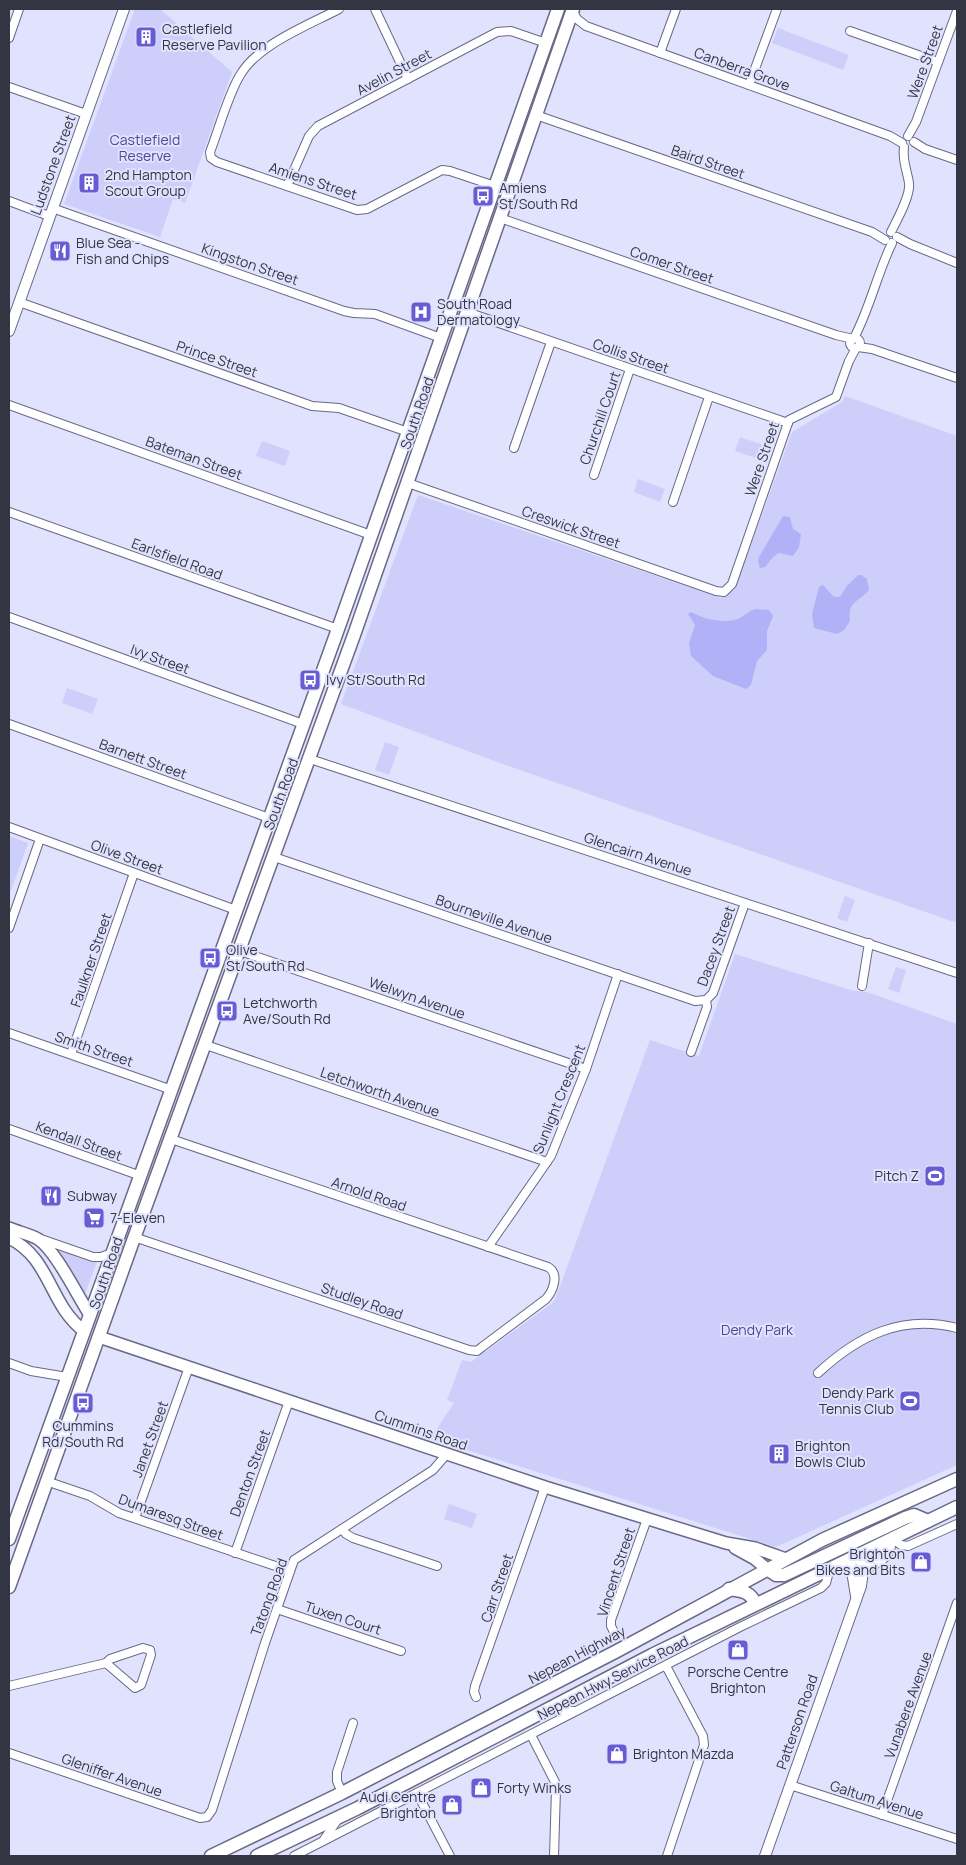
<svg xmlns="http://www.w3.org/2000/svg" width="966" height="1865" font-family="Manrope,sans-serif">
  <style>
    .green { fill: #cdcef9 }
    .water { fill: #b0b1f7 }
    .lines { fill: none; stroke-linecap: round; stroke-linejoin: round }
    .minor-casing { stroke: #696987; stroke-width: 10 }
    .tertiary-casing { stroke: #696987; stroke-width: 12 }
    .secondary-casing { stroke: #696987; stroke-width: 14 }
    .primary-casing { stroke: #696987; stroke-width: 15 }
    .trunk-casing { stroke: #696987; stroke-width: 15 }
    .minor { stroke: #fff; stroke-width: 8 }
    .tertiary { stroke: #fff; stroke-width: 10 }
    .secondary { stroke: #fff; stroke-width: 11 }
    .primary { stroke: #fff; stroke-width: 12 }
    .trunk { stroke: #fff; stroke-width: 12 }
    .labels { text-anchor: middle; stroke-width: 4; stroke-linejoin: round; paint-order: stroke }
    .poi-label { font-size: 14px; fill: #343542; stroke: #e1e3fe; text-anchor: start }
    .street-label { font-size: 14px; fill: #343542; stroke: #e1e3fe }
    .park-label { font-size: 14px; fill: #4d4799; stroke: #e1e3fe }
  </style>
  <rect width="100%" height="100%" fill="#e1e3fe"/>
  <g class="green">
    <path d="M135,9h25l72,63 -47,131 -12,-4 -13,38 -96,-33z"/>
    <path d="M778,28l71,27 -6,15 -71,-27z"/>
    <path d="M845,396l112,40v487l-460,-161 -156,-58 77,-209 303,103 14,-9 57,-157 50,-30z"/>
    <path d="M740,437l29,10 -5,14 -29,-10z"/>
    <path d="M262,441l28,10 -5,15 -29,-10z"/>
    <path d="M638,479l27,10 -5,13 -26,-10z"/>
    <path d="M67,688l31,11 -6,15 -30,-11z"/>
    <path d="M385,742l14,5 -10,28 -14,-5z"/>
    <path d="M9,836l19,7 -19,53z"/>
    <path d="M845,896l10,4 -8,22 -10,-4z"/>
    <path d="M735,954l119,37 13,1 90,32v441l-181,82 -347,-109 3,-2 22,-33 -7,-3 15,-40 9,2 80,-58 4,-4 95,-260 49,16z"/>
    <path d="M896,967l10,3 -7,23 -11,-4z"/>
    <path d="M52,1245l12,6 33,11 -12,32 -30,-44z"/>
    <path d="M449,1504l28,10 -5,14 -28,-9z"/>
  </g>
  <g class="water">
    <path d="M783,516l7,1 3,12 8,5 -2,13 -6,9 -14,-3 -6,4 -8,10 -5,1 -2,-7 1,-4z"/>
    <path d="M858,575h3l6,4 2,11c-10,12 -22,11 -19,31l-6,9 -7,4 -23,-6 -2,-14 7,-27 4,-2 11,12h6l7,-11z"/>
    <path d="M755,609l14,1 4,6 -6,15v19l-10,11 -6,24 -5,4 -33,-13 -22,-20 -2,-13 6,-18 -7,-11 3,-2c13,7 32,12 47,7 6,-3 11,-8 17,-10z"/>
  </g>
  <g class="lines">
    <g class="minor-casing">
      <g id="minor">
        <path d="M339,9c-32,17 -83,36 -100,68 -12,21 -20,52 -29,75l1,6 6,4 140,48 10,-1 75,-39 8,1 45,15"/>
        <path d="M375,9l33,70"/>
        <path d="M573,11l4,8 9,7 304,110 12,7"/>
        <path d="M850,31l88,31"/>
        <path d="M9,38l10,-29"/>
        <path d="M660,53l16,-44"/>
        <path d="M749,85l28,-76"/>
        <path d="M9,87l77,27"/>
        <path d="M536,115l336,117 13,8"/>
        <path d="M908,136l8,-14 41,-111"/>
        <path d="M914,142l11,7 32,11"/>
        <path d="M287,186l22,-50 9,-10 179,-94 14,-1 35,12"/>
        <path d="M9,201l40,15"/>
        <path d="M52,208l292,103 10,2 21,1 66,24"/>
        <path d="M500,218l336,117 17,4"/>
        <path d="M891,232c6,-12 20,-37 18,-49 -2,-13 -7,-22 -5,-36"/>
        <path d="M897,237l13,7 47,19"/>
        <path d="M19,302l293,104 27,2 69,24"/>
        <path d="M467,312l321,111"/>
        <path d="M854,338c16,-30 23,-64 38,-95"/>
        <circle cx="855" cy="343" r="5"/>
        <path d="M858,347l14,2 85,29"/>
        <path d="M9,405l362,130"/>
        <path d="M514,448l37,-106"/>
        <path d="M594,475l36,-106"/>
        <path d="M408,483l308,108 8,1 8,-8 57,-164 47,-23 13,-36 7,-13"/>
        <path d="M673,502l36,-105"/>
        <path d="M9,512l329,117"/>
        <path d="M9,617l294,107"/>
        <path d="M9,724l260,94"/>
        <path d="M310,759l647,214"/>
        <path d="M9,827l227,83"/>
        <path d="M274,857l421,144 11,-1"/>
        <path d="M9,928l31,-89"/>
        <path d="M240,951l346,118"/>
        <path d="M862,986l7,-43"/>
        <path d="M9,1033l163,57"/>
        <path d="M206,1045l341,117"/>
        <path d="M691,1052l16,-45 -1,-7 7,-7 32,-90"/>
        <path d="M71,1054l63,-181"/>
        <path d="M9,1129l132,47"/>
        <path d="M134,1237l335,113 8,1 5,-4 64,-48c7,-8 14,-25 2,-32l-377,-128"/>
        <path d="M38,1238l55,19h8l11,-4"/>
        <path d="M488,1247l63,-91 35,-87 32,-95"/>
        <path d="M9,1363l22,8 36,6"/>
        <path d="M818,1373c40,-37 83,-59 139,-45"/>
        <path d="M46,1481l44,15 29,17 171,58"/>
        <path d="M135,1518l54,-151"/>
        <path d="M342,1529l4,5 7,4 84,28"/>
        <path d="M892,1538l9,7 7,1 49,-22"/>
        <path d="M235,1553l54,-152"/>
        <path d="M277,1609l124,42"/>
        <path d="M614,1632l-3,-6v-6l36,-101"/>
        <path d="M143,1648l7,2 1,5 -10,30 -6,3 -29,-25 4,-4z"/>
        <path d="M666,1666l37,70 1,9 -37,111"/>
        <path d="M9,1686l97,-23"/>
        <path d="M476,1697l-2,-5 1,-6 70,-199"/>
        <path d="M549,1710l26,1"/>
        <path d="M531,1735l24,47 1,7 -2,67"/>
        <path d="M9,1753l191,65 7,-1 5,-7 53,-167 29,-83 139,-90 13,-15"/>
        <path d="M790,1785l167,54"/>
        <path d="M342,1793l-5,-12v-9l16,-49"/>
        <path d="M417,1793l33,63"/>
        <path d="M882,1815l75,-212"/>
        <path d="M323,1841l15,-22"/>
        <path d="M294,1856l446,-229 81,-39 5,-5 4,-15"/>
      </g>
    </g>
    <g class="tertiary-casing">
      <g id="tertiary">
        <path d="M9,331l115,-322"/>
        <path d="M850,1559l6,37"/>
        <path d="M863,1571c15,-12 27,-10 28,-32"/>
        <path d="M765,1856l96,-270 2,-15 -4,-17"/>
      </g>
    </g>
    <g class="secondary-casing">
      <g id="secondary">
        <path d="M9,1228c9,4 20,6 29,11 18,12 39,56 52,76"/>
        <path d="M9,1238c42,20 40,67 75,93"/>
        <path d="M99,1337l446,150 181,56 29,5 31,11"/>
        <path d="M735,1548l20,11 12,10"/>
      </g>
    </g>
    <g class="primary-casing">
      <g id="primary">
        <path d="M9,1539l329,-910 220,-620"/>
        <path d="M9,1587l124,-346 221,-606 219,-626"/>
      </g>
    </g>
    <g class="trunk-casing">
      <g id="trunk">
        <path d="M767,1569l9,6h8l121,-57 9,-3 14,6"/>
        <path d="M729,1589c12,2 21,2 26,14"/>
        <path d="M211,1856l131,-63 275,-142 205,-111 135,-61"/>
        <path d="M257,1856l101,-48 294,-153 305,-148"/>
      </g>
    </g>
    <use href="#minor" class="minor"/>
    <use href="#tertiary" class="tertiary"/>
    <use href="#secondary" class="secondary"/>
    <use href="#primary" class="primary"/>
    <use href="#trunk" class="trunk"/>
  </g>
  <defs>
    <g id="building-square" transform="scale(1.125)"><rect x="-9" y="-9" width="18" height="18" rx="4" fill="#685cd5" stroke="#e1e3fe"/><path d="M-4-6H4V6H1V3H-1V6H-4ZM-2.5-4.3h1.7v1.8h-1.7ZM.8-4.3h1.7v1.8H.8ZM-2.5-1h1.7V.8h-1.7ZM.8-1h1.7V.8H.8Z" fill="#fff"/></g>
    <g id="bus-square" transform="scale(1.125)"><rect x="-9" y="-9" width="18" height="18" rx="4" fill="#685cd5" stroke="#e1e3fe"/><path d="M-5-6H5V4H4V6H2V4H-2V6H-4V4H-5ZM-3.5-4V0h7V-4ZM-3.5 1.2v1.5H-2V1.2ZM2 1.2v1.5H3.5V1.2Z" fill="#fff"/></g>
    <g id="restaurant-square" transform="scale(1.125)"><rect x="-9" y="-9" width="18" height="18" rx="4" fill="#685cd5" stroke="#e1e3fe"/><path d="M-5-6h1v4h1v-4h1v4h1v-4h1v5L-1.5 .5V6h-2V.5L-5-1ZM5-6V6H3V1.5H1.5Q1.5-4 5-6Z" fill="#fff"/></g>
    <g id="hospital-square" transform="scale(1.125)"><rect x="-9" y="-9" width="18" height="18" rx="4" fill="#685cd5" stroke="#e1e3fe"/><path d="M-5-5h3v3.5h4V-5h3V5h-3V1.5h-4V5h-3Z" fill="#fff"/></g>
    <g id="stadium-square" transform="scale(1.125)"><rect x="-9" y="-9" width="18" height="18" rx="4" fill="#685cd5" stroke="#e1e3fe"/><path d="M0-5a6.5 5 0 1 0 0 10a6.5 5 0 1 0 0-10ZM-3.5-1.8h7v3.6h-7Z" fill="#fff"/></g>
    <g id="supermarket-square" transform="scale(1.125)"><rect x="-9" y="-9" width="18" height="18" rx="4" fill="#685cd5" stroke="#e1e3fe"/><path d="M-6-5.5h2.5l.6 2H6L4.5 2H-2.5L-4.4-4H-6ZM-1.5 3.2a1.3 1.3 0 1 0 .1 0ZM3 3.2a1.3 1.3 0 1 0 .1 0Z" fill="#fff"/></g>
    <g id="shop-square" transform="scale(1.125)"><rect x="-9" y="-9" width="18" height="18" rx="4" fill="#685cd5" stroke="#e1e3fe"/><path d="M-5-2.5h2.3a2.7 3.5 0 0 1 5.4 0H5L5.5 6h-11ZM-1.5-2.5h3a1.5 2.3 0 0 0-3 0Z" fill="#fff"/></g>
  </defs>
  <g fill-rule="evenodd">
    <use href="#building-square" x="146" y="37"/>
    <use href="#building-square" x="89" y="183"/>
    <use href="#bus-square" x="483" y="196"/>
    <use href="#restaurant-square" x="60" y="251"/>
    <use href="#hospital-square" x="421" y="312"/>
    <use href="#bus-square" x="310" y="680"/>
    <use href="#bus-square" x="210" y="958"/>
    <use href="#bus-square" x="227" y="1011"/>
    <use href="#stadium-square" x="935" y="1176"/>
    <use href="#restaurant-square" x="51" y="1196"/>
    <use href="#supermarket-square" x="94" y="1218"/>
    <use href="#stadium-square" x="910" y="1401"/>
    <use href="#bus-square" x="83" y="1403"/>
    <use href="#building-square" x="779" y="1454"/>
    <use href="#shop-square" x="921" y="1562"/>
    <use href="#shop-square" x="738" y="1650"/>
    <use href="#shop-square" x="617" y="1754"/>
    <use href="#shop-square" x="481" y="1788"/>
    <use href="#shop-square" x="452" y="1805"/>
  </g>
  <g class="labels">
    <g class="poi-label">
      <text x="162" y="34">Castlefield<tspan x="162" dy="16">Reserve Pavilion</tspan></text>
      <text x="105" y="180">2nd Hampton<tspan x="105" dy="16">Scout Group</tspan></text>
      <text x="499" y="193">Amiens<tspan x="499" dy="16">St/South Rd</tspan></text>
      <text x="76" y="248">Blue Sea -<tspan x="76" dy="16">Fish and Chips</tspan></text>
      <text x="437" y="309">South Road<tspan x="437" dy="16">Dermatology</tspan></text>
      <text x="326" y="685">Ivy St/South Rd</text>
      <text x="226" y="955">Olive<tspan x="226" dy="16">St/South Rd</tspan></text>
      <text x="243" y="1008">Letchworth<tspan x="243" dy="16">Ave/South Rd</tspan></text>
      <text x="919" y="1181" text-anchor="end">Pitch Z</text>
      <text x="67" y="1201">Subway</text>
      <text x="110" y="1223">7-Eleven</text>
      <text x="894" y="1398" text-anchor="end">Dendy Park<tspan x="894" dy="16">Tennis Club</tspan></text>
      <text x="83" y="1431" text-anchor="middle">Cummins<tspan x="83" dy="16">Rd/South Rd</tspan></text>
      <text x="795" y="1451">Brighton<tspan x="795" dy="16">Bowls Club</tspan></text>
      <text x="905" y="1559" text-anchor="end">Brighton<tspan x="905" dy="16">Bikes and Bits</tspan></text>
      <text x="738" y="1677" text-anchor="middle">Porsche Centre<tspan x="738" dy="16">Brighton</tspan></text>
      <text x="633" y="1759">Brighton Mazda</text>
      <text x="497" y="1793">Forty Winks</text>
      <text x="436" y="1802" text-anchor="end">Audi Centre<tspan x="436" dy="16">Brighton</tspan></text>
    </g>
    <g class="street-label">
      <text transform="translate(925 62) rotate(-70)" y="5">Were Street</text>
      <text transform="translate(742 69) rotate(20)" y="5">Canberra Grove</text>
      <text transform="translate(394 72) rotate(-28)" y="5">Avelin Street</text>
      <text transform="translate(708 162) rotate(19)" y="5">Baird Street</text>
      <text transform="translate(53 165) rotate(-70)" y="5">Ludstone Street</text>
      <text transform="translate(313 181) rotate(18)" y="5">Amiens Street</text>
      <text transform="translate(250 264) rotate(19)" y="5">Kingston Street</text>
      <text transform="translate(672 265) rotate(19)" y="5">Comer Street</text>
      <text transform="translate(631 356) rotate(19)" y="5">Collis Street</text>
      <text transform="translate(217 359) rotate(19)" y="5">Prince Street</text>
      <text transform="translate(417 413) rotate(-71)" y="5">South Road</text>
      <text transform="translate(600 418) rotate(-71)" y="5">Churchill Court</text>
      <text transform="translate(194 458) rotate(20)" y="5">Bateman Street</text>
      <text transform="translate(762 459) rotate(-71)" y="5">Were Street</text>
      <text transform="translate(571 527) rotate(19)" y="5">Creswick Street</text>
      <text transform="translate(177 559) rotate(20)" y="5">Earlsfield Road</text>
      <text transform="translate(160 659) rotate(20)" y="5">Ivy Street</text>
      <text transform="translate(143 759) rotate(20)" y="5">Barnett Street</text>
      <text transform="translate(281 794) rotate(-70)" y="5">South Road</text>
      <text transform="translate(638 854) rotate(18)" y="5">Glencairn Avenue</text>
      <text transform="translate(127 857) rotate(20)" y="5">Olive Street</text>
      <text transform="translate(494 919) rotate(19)" y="5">Bourneville Avenue</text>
      <text transform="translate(716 946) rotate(-70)" y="5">Dacey Street</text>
      <text transform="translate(91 960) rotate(-71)" y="5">Faulkner Street</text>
      <text transform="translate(417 998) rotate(19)" y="5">Welwyn Avenue</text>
      <text transform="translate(94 1049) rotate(19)" y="5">Smith Street</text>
      <text transform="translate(380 1092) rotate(19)" y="5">Letchworth Avenue</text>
      <text transform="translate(559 1099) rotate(-68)" y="5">Sunlight Crescent</text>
      <text transform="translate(79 1141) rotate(20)" y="5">Kendall Street</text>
      <text transform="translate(369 1194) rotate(19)" y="5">Arnold Road</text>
      <text transform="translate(106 1273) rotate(-71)" y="5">South Road</text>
      <text transform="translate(362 1301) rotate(19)" y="5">Studley Road</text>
      <text transform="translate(421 1430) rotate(19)" y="5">Cummins Road</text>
      <text transform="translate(150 1439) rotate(-70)" y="5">Janet Street</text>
      <text transform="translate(250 1473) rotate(-70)" y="5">Denton Street</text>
      <text transform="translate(171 1517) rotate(20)" y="5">Dumaresq Street</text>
      <text transform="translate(616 1572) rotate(-72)" y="5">Vincent Street</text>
      <text transform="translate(497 1588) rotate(-71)" y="5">Carr Street</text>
      <text transform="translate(269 1597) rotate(-70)" y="5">Tatong Road</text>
      <text transform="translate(343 1618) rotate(18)" y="5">Tuxen Court</text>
      <text transform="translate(577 1655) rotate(-28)" y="5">Nepean Highway</text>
      <text transform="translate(613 1678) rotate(-27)" y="5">Nepean Hwy Service Road</text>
      <text transform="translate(908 1705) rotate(-70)" y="5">Vunabere Avenue</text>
      <text transform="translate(797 1722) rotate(-71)" y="5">Patterson Road</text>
      <text transform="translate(112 1775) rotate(19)" y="5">Gleniffer Avenue</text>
      <text transform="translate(877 1800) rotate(18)" y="5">Galtum Avenue</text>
    </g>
    <g class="park-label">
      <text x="145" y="145">Castlefield<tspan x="145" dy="16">Reserve</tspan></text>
      <text x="757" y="1335">Dendy Park</text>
    </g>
  </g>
  <rect width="966" height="1865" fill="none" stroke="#343542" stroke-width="20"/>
</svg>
